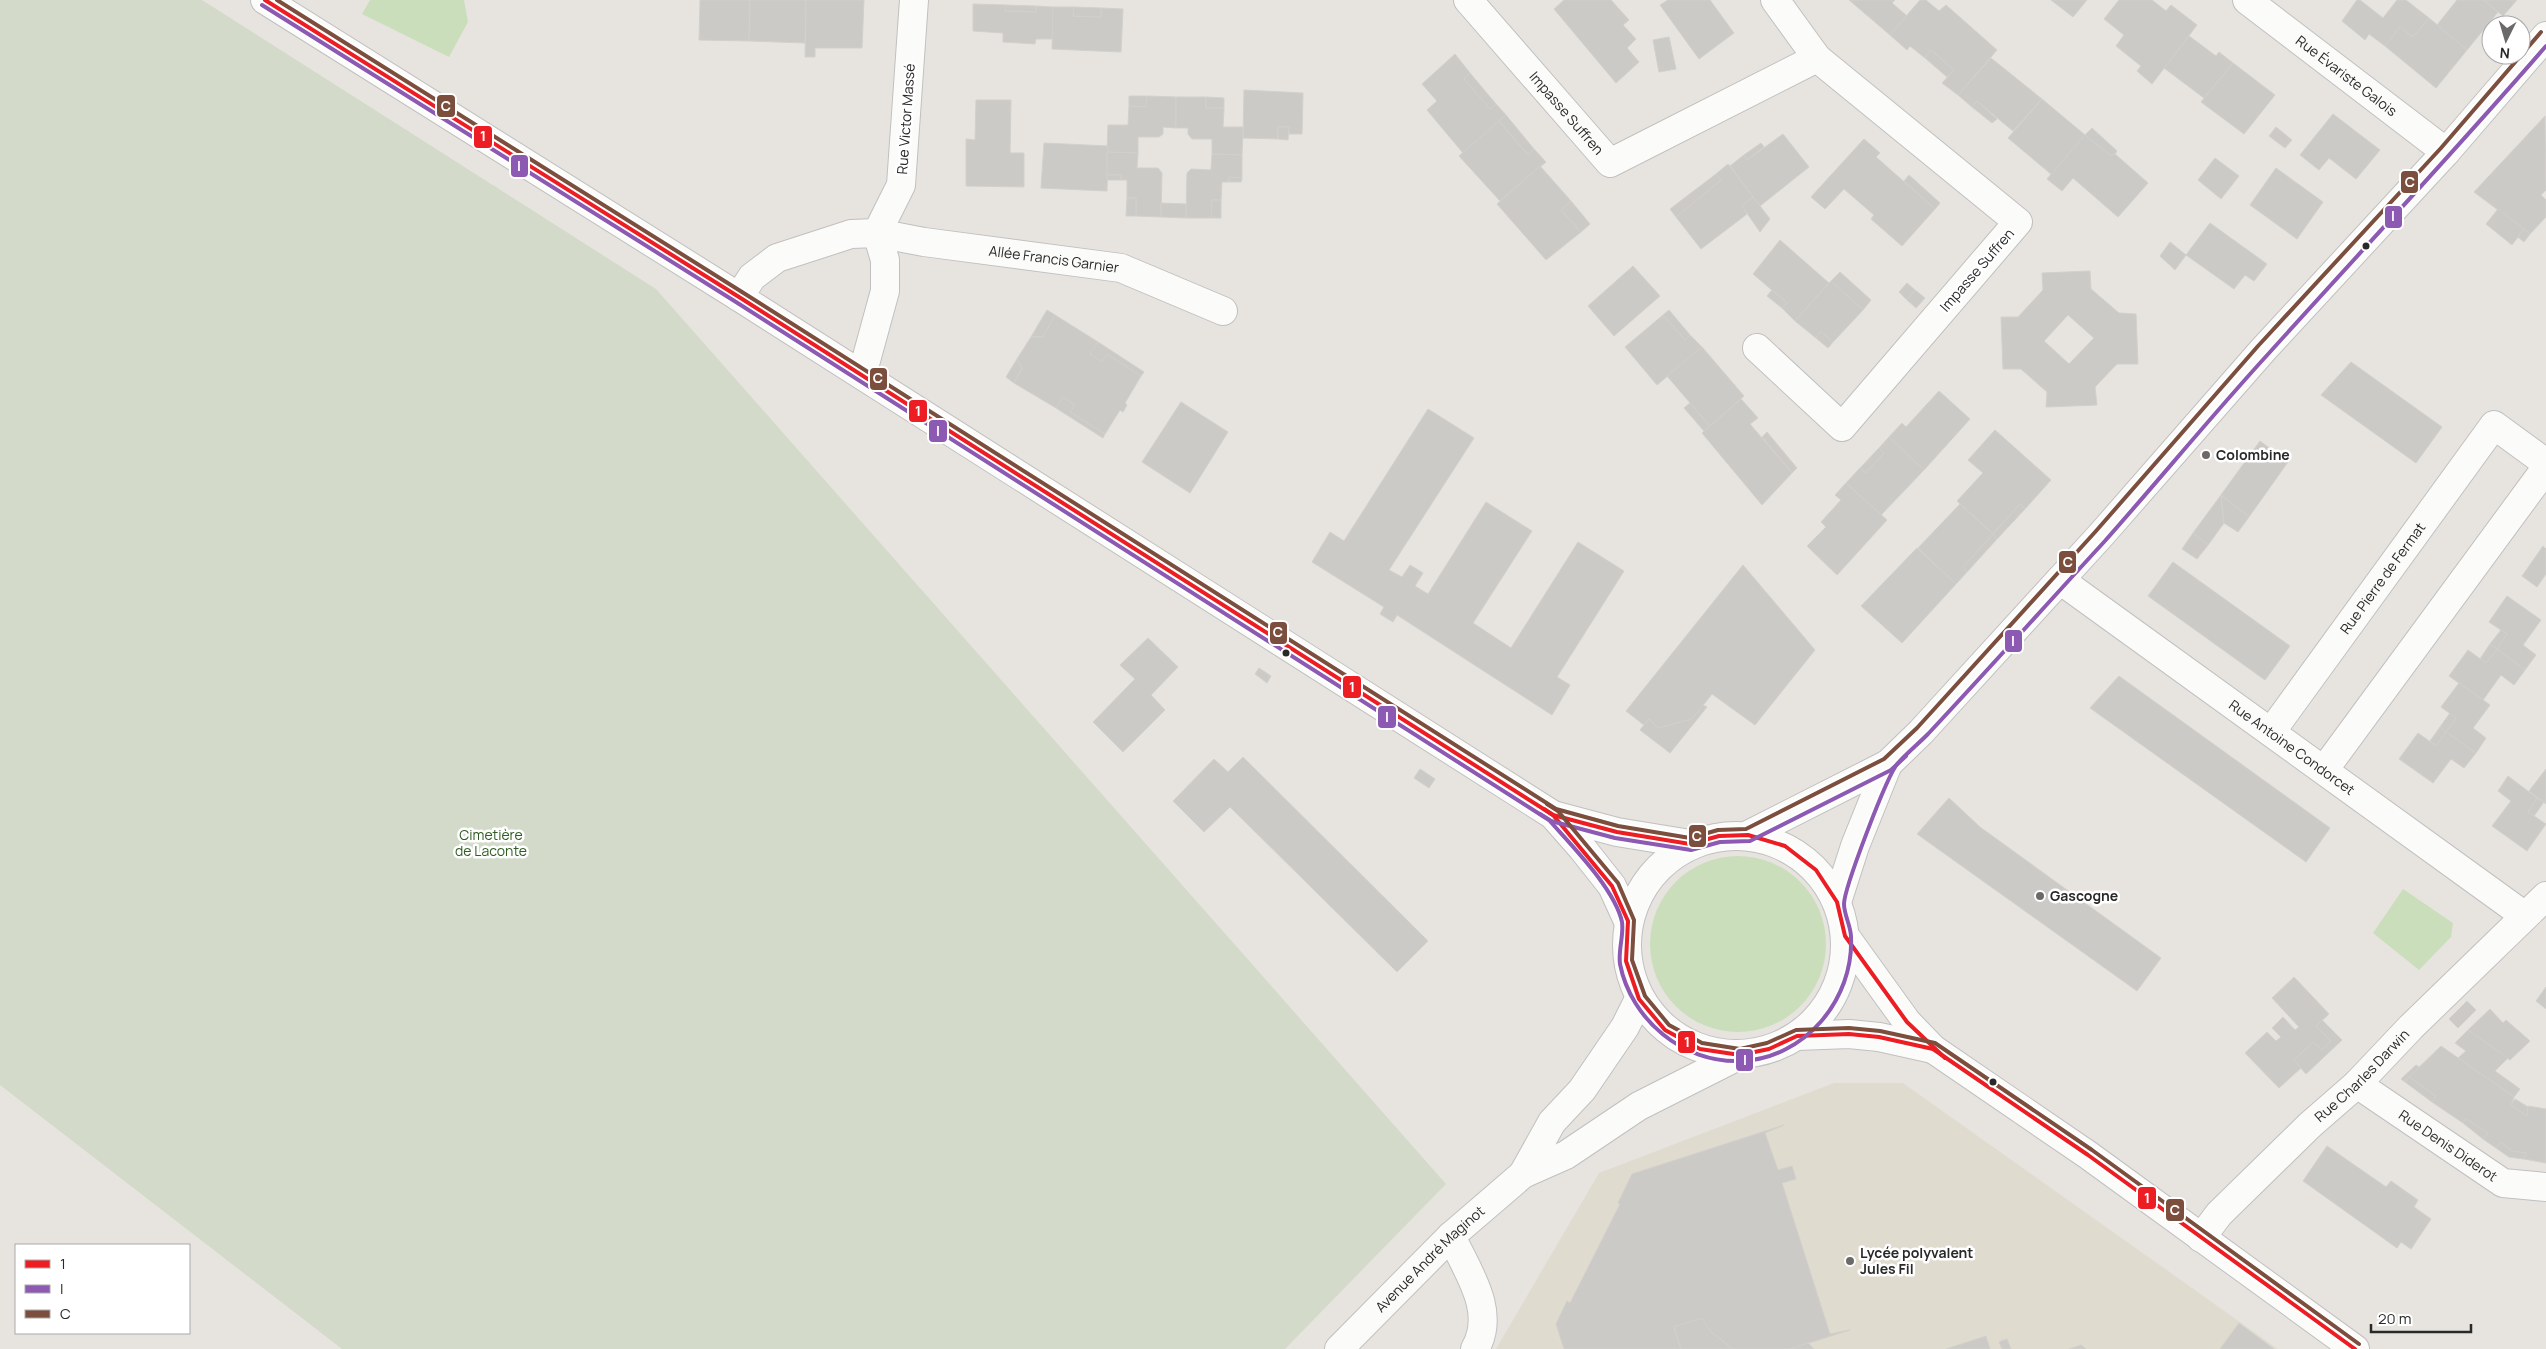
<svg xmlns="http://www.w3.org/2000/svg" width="2546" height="1349" font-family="Manrope,sans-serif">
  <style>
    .education { fill: #e0dbcf }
    .green { fill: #cbdebc }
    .cemetery { fill: #d3dac9 }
    .building { fill: #cccac7; stroke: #d2d0cc; fill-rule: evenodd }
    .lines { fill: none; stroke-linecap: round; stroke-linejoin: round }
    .street-casing { stroke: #c1c0c0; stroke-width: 30 }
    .secondary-casing { stroke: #c1c0c0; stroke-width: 30 }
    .street { stroke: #fbfbfa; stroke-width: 28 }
    .secondary { stroke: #fbfbfa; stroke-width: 28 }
    .bus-1-casing { stroke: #fff; stroke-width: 8 }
    .bus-2-casing { stroke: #fff; stroke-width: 8 }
    .bus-3-casing { stroke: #fff; stroke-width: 8 }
    .bus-1 { stroke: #ec1e23; stroke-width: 4 }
    .bus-2 { stroke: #8c59b3; stroke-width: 4 }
    .bus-3 { stroke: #7c4e3e; stroke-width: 4 }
    .bus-dot { fill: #292929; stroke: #fff; stroke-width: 2 }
    .poi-dot { fill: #6c6a69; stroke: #fff; stroke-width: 2 }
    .labels { text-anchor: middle; stroke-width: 5; stroke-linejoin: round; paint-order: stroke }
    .street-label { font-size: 14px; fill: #292929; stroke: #fff }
    .poi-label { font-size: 14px; font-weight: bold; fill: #292929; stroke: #fff; text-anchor: start }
    .park-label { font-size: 14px; fill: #2f5d22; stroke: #fff }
    .line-badge { stroke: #fff; stroke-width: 2 }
    .badge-label { font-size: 14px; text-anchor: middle; font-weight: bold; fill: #fff }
  </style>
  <rect width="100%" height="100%" fill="#e7e4e0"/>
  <path class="education" d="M1834,1083h69l375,266h-782l103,-176z"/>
  <g class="green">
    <path d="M370,0h94l4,22 -19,35 -87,-43z"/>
    <circle cx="1738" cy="944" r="88"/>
    <path d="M2403,889l50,34 -2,14 -32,33 -46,-37z"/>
  </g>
  <path class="cemetery" d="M0,0h202l454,289 790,895 -161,165h-943l-342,-264z"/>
  <g class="building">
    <path d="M700,0h50l-1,41 -50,-1z"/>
    <path d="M750,0h56l-1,43 -56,-2z"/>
    <path d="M806,0h58l-2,48h-47v9h-10z"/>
    <path d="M1564,0h47l18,20 -6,5 13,14 -9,9 12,14 -23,21 -62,-74z"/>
    <path d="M1668,0h42l24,33 -35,26 -39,-54z"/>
    <path d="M1849,0h46l-3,3 15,13 -17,19z"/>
    <path d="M1920,0h6l13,11 7,-6 51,45 -39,45 -16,-12 12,-13 -23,-20 -6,8 -15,-12 -3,4 -17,-15z"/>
    <path d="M2051,0h36l-14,17z"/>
    <path d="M2119,0h33l14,11 5,-6 26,20 -45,59 -15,-13 4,-5 -25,-20 8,-11 -20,-16z"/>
    <path d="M2357,0h3l23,18 14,-18h9l23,18 -16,19 -13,-10 -15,19 -16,-12 -4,6 -23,-19z"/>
    <path d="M2457,0h27l14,12 -31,38 -30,-25z"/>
    <path d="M2484,0h33l-14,16z"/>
    <path d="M973,4l33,1 -1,6 31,1v-6l17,1v32h-17l-1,5 -32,-2v-9l-30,-2z"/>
    <path d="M1006,5l30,1v6l-31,-1z"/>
    <path d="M1053,7h21l-1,9 28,1v-9l22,1 -2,43 -69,-3z"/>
    <path d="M1074,7l27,1v9l-28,-1z"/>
    <path d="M2429,18l38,32 -31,38 -51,-42 15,-19 13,10z"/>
    <path d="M2189,36l27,20 3,-4 14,11 -29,35 -40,-30z"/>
    <path d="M1669,37l7,32 -17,3 -6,-32z"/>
    <path d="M1931,50l23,20 -7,7 -22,-19z"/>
    <path d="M1455,54l15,19 -6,6 26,30 6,-5 10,11 -43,38 -36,-43 10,-9 -15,-17z"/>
    <path d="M1991,58l51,41 -29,32 -36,-30 -5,6 -14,-12z"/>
    <path d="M2233,63l42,32 -31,39 -43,-32z"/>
    <path d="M1470,73l26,31 -6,5 -26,-30z"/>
    <path d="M1244,90l59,3 -1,41h-13v-7h-11v12l-35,-1z"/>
    <path d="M1129,96h18l-1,11 -17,-1z"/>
    <path d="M1147,96l29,1v31l-13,-1v7l-4,3h-21v16l-31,-1 1,-27h20l1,-19 17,1z"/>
    <path d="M1176,97h30v11h18l-1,19h20l-1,28 -30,-1v-15h-20l-4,-5v-6h-12z"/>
    <path d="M1206,97l18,1v10h-18z"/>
    <path d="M2042,99l43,36 -33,40 -44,-37z"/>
    <path d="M976,100h35l-1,53h14v34l-58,-1v-47l9,1z"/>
    <path d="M1977,101l20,18 -5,4 -20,-16z"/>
    <path d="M2333,114l47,36 -24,29 -27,-21 -10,12 -19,-15z"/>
    <path d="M1506,115l28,34 -6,6 -29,-34z"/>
    <path d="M2545,116l1,74 -5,5 5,5v17l-16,17 -56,-42z"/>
    <path d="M1499,121l29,34 6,-6 12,13 -46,39 -41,-45z"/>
    <path d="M1278,127h11l-1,13 -10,-1z"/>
    <path d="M2276,127l16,13 -7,8 -16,-12z"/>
    <path d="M2092,128l25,23 -2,3 -4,2 -26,-21z"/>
    <path d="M1783,134l26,33 -49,39 -30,-40 14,-11 3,5z"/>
    <path d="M2085,135l26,21 4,-2 33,29 -30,34 -45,-39 -11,13 -15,-12z"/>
    <path d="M1864,139l16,14 -4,4 59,52 -33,37 -31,-27 3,-4 -30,-26 -19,20 -14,-12z"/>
    <path d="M1044,143l64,3 -1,45 -66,-3z"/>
    <path d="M1761,143l3,4 -17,13 -3,-5z"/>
    <path d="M1107,152l31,1 -1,15h21l4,5 -1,44 -25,-1v-18h-9v-18h-6v-5h-14z"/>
    <path d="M1212,154l30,1v23l-13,-1v5h-7l-1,18h-9l-1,18h-25l1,-45 4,-4 20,1z"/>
    <path d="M2215,158l24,18 -18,23 -23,-19z"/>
    <path d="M1728,164l25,33 -11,9 5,8 -46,35 -25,-32 45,-37 -5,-6z"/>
    <path d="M1540,166l31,35 -10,9 20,22 -35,28 -49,-56z"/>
    <path d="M2276,168l47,34 -26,37 -47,-34z"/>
    <path d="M1716,174l5,6 -45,37 -6,-8z"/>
    <rect x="1107" y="175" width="14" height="5"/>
    <path d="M1909,175l31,28 -5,6 -31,-28z"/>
    <path d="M1229,177l13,1 -1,4h-12z"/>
    <path d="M1753,197l17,22 -10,13 -18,-26z"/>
    <path d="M1127,198h9v18h-10z"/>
    <path d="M1212,200h9v18h-10z"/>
    <path d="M1571,201l19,23 -9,8 -20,-22z"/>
    <path d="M1161,203l25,1v14l-25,-1z"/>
    <path d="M2498,209l26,20 -12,16 -26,-21z"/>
    <path d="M2210,223l57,41 -13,17 -9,-6 -11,14 -48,-34z"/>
    <path d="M2524,229l6,5 -6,8 -6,-5z"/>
    <path d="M1780,240l49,43 -34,38 -13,-13 5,-5 -34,-29z"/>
    <path d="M2170,242l16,13 -11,15 -15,-14z"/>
    <path d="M1633,266l27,30 -46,40 -26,-30z"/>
    <path d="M2090,271l1,18 28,24 17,1 2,50h-21l-22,23 2,18 -51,2 1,-15 -26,-23h-18l-2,-52h17l25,-27 -1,-17zM2068,315l26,23 -25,26 -25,-23z"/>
    <path d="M1840,272l31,28 -8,10 -32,-29z"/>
    <path d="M1831,281l32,29 -30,32 -12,-11 -5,7 -21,-17z"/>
    <path d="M1907,283l8,7 -8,10 -8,-8z"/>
    <path d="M1772,290l15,13 -5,5 -15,-12z"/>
    <path d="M1915,290l10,8 -9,10 -9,-8z"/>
    <path d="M1047,310l8,5 -12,22h-12z"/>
    <path d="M1669,310l21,25 -5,5 -22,-25z"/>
    <path d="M1055,315l43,27 -8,12 12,8 5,-8 34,22 -16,27 2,2 -4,7 -3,-2 -15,24 -35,-22 5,-7 -12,-8 -7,11 -42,-25 8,-14 -5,-10 14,-22h12z"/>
    <path d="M1663,315l22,25 5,-5 12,12 -45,38 -32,-38z"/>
    <path d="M1821,331l12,11 -5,6 -12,-10z"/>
    <path d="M1098,342l46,30 -3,4 -34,-22 -5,8 -12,-8z"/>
    <path d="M1702,347l42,49 -34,30 -43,-50z"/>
    <path d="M1017,359l5,10 -8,14 -8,-6z"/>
    <path d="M2351,362l91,65 -26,36 -95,-68z"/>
    <path d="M1939,391l31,28 -46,51 -35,-33 13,-14 4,4z"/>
    <path d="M1063,397l12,8 -5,7 35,22 -2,4 -47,-30z"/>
    <path d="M1741,399l17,19 -8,6 42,49 -30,32 -60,-72z"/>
    <path d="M1181,402l47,30 -38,61 -48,-31z"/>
    <path d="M1690,403l20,23 -6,5 -20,-23z"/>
    <path d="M1428,409l46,29 -85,132 13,7 8,-12 13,8 -8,13 13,8 58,-92 46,29 -59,92 38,25 67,-106 46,29 -67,106 13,8 -18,30 -155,-100 -4,7 -13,-8 4,-7 -72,-45 18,-30 14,9z"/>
    <path d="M1995,430l56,50 -26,29 -5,-5 -27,30 -36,-33 26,-28 -15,-13z"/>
    <path d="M1767,432l30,36 -5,5 -30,-36z"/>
    <path d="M1889,437l35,33 -43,45 -35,-32 14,-15 6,5 18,-20 -5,-5z"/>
    <path d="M2260,441l28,21 -39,55 -28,-22z"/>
    <path d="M1879,448l5,5 -18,20 -6,-5z"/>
    <path d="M1846,483l41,37 -50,55 -30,-29 19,-19 -5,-5 20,-22 -6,-5z"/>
    <path d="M2221,495l3,28 -16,22 -15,-12z"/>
    <path d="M2221,495l28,22 -11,15 -14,-9z"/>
    <path d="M1960,504l33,30 -30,33 4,5 -11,12 -38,-36z"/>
    <path d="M2020,504l5,5 -28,30 -4,-5z"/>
    <path d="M2193,533l15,12 -11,14 -15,-10z"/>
    <path d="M1993,534l4,5 -30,33 -4,-5z"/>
    <path d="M2543,546l3,3v25l-9,13 -15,-11z"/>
    <path d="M1917,548l39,36 -54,59 -41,-37z"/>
    <path d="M2173,562l117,84 -25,34 -117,-84z"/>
    <path d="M1743,565l72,85 -60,75 -43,-31 -20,25 -34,9 -9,-9 -5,6 -18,-14z"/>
    <path d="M2507,596l34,24 -18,25 13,10 -11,15 -28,-21 10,-15 -18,-12z"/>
    <path d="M2501,630l6,4 -10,15 -7,-5z"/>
    <path d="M1148,638l30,29 -27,28 14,15 -42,42 -30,-30 42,-43 -15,-14z"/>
    <path d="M2490,644l7,5 -11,14 -6,-4z"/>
    <path d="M2497,649l28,21 -11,15 -13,-10 -18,25 -34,-24 19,-26 18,13z"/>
    <path d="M1259,668l12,8 -4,7 -12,-9z"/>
    <path d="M2119,676l211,152 -24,34 -216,-154z"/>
    <path d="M2459,683l31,22 -17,23 13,10 -10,15 -30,-21 10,-14 -15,-11z"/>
    <path d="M1703,705l4,2 -37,46 -30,-23 9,-11 9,9 34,-9z"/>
    <path d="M2450,713l6,5 -10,14 -6,-5z"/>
    <path d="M2440,727l6,5 -10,14 -6,-5z"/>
    <path d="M2446,732l30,21 -12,15 -13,-9 -18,24 -34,-24 19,-26 18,13z"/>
    <path d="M1243,757l185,184 -31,31 -167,-165 -26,25 -31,-31 41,-42 14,13z"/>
    <path d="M1420,769l15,10 -6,9 -15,-10z"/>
    <path d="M2546,769v35l-17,-13z"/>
    <path d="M2508,776l29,22 -9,14 18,12 -19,27 -35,-25 19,-25 -13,-10z"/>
    <path d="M1949,798l31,29 181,131 -24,33 -220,-157z"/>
    <path d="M2537,798l7,4 -10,14 -6,-4z"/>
    <path d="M2294,977l35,37 -13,12 15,15 -9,9 -9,-8 -19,18 7,8 -22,20 -34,-35 22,-21 9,9 5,-4 -9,-9 11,-11 12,13 4,-3 -27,-29z"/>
    <path d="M2546,987v22l-10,-8z"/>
    <path d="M2467,1001l9,9 -18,18 -9,-9z"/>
    <path d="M2490,1009l13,14 3,-3 24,21 -20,19 -42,-30z"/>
    <path d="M2322,1020l20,20 -36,34 -12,-14 19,-18 9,8 9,-9 -15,-15z"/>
    <path d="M2468,1030l40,28 -13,13 25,18 -6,8 -56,-39 8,-7 -11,-8z"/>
    <path d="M2441,1046l73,51 -3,8 16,11 1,-10 18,3v54l-22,-4 2,-6 -14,-2 -11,-9 -5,6 -13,-9 5,-6 -22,-14 -3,4 -31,-21 4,-6 -27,-19z"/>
    <path d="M2416,1065l3,2 -10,10 -4,5 -4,-3z"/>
    <path d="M2409,1077l27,19 -4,6 -27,-20z"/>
    <path d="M2515,1099l13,8 -1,9 -16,-11z"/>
    <path d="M2466,1119l22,14 -5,6 -20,-16z"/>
    <path d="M1784,1125l-19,8 13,37 14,-4 4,13 -14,4 48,151 20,-4 -60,19h-57l-22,-17 -9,-14 -28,9 7,22h-117l-8,-25 11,-23 3,2 50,-99 -2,-1 14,-29z"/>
    <path d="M2501,1142l11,9 14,2 -2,6 -15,-2 -13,-9z"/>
    <path d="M2327,1146l59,41 5,-6 27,19 -4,7 17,12 -20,30 -10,-7 -4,6 -94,-67z"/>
    <path d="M1702,1318l9,14 22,17h-52l-7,-22z"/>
    <path d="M2239,1323l35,26h-54z"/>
    <path d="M1986,1336l4,13h-44z"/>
    <path d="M2007,1339l4,10h-9l-3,-7z"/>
    <path d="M1808,1343l6,6h-24z"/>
    <path d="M2081,1345l5,4h-17z"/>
  </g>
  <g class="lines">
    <g class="street-casing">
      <g id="street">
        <path d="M265,0l474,297 814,518 29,33 30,38 16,35"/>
        <path id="s1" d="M914,0l-13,185 -24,48 47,9 197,26 102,43"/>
        <path id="s2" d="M1468,0l142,163 207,-105 201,164 -176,205 -85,-79"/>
        <path d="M1775,0l42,58"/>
        <path id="s3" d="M2247,0l199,152"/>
        <path d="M739,297l13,-20 25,-19 74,-24 26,-1 8,27v31l-23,84"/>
        <path id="s4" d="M2060,580l465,336"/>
        <path id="s5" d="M2271,732l223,-307 52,38"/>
        <path d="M2324,770l222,-302"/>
        <path d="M1553,815l64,17 73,12"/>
        <path id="s6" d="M2357,1084l146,99 43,4"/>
        <path d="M1451,1236c16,35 46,75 24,113"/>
        <path id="s7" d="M2201,1238l18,-24 91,-89 47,-41 54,-57 135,-131"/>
      </g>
    </g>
    <g class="secondary-casing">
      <g id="secondary">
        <path d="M1748,835l140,-71 33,-32 180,-197 162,-185 183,-198 100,-116"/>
        <circle cx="1736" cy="945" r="109"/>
        <path d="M1837,902l18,-56 33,-82"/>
        <path d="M1845,936l62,86 26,27 155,106 267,194"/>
        <path d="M1797,1036l52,-2 30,3 54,12"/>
        <path d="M1523,1174l29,-52 30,-32 43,-63 14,-28"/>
        <path id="s8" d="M1339,1349l112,-113 72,-62 43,-19 73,-49 101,-51"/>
      </g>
    </g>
    <use href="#street" class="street"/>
    <use href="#secondary" class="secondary"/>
    <g class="bus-1-casing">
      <g id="bus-1">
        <path d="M265,0l474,297 814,518 59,71 16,35 -2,40 13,38 26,31 35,19 40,6 29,-6 28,-13 52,-2 30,3 54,12 155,106 267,194"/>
        <path d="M1544,809l9,6 64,17 73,12 29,-8 29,-1 37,11 31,24 21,32 8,34 62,86 38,36"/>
      </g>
    </g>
    <g class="bus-2-casing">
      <g id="bus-2">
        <path d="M262,5l474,297 813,518c22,25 66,69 73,102 2,13 -4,28 -2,42 11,56 63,99 120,97 65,-2 114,-62 111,-124 0,-11 -7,-22 -7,-33 0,-15 43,-129 54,-141 9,-10 20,-19 30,-29 59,-63 117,-128 176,-192 56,-63 109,-128 166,-190 92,-102 186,-202 276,-306"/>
        <path d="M1540,814l11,7 64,17 76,12 29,-8 30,-1 141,-71 15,-14"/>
      </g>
    </g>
    <g class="bus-3-casing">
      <g id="bus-3">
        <path d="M277,0l465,292 814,517 62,17 72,12 28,-8 28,-1 138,-70 33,-31 179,-197 162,-185 183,-198 100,-116"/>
        <path d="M1547,804l11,7 60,72 16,37 -2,40 13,36 24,29 33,18 38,6 27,-6 29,-13 53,-2 31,3 55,12 157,107 267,194"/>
      </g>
    </g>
    <use href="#bus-1" class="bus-1"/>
    <use href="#bus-2" class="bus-2"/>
    <use href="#bus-3" class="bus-3"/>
  </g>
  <g class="bus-dot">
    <circle cx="2366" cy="246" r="4.5"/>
    <circle cx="1286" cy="653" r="4.5"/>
    <circle cx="1993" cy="1082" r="4.5"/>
  </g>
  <g class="poi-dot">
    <circle cx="2206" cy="455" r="5"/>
    <circle cx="2040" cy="896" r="5"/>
    <circle cx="1850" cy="1261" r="5"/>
  </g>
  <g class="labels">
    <g class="street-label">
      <text dy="5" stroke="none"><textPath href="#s3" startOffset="125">Rue Évariste Galois</textPath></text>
      <text dy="5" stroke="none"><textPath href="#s2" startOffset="150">Impasse Suffren</textPath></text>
      <text transform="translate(906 119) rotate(-86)" y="5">Rue Victor Massé</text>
      <text dy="5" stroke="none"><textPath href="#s1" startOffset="418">Allée Francis Garnier</textPath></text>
      <text transform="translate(1977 270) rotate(-49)" y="5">Impasse Suffren</text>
      <text dy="5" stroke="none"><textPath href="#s5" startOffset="190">Rue Pierre de Fermat</textPath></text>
      <text dy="5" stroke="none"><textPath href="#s4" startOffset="286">Rue Antoine Condorcet</textPath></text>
      <text dy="5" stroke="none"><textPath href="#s7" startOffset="229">Rue Charles Darwin</textPath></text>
      <text dy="5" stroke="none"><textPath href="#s6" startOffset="110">Rue Denis Diderot</textPath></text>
      <text dy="5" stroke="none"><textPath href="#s8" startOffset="128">Avenue André Maginot</textPath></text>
    </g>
    <g class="poi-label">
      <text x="2216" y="460">Colombine</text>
      <text x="2050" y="901">Gascogne</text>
      <text x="1860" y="1258">Lycée polyvalent<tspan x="1860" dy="16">Jules Fil</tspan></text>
    </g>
    <g class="park-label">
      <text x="491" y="840">Cimetière<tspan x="491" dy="16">de Laconte</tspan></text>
    </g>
  </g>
  <g class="line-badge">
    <rect x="436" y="94" width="20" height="24" rx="5" fill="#7c4e3e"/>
    <rect x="473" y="125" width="20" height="24" rx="5" fill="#ec1e23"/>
    <rect x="510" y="154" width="19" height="24" rx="5" fill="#8c59b3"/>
    <rect x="2400" y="170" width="19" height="24" rx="5" fill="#7c4e3e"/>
    <rect x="2384" y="205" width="19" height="24" rx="5" fill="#8c59b3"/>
    <rect x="869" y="367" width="19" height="24" rx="5" fill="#7c4e3e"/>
    <rect x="908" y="399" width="20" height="24" rx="5" fill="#ec1e23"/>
    <rect x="928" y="419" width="20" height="24" rx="5" fill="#8c59b3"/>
    <rect x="2058" y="550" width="19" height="24" rx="5" fill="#7c4e3e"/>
    <rect x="1269" y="621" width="19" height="24" rx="5" fill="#7c4e3e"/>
    <rect x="2004" y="629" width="19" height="24" rx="5" fill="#8c59b3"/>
    <rect x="1342" y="675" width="20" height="24" rx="5" fill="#ec1e23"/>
    <rect x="1377" y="705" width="20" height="24" rx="5" fill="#8c59b3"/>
    <rect x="1688" y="824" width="19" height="24" rx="5" fill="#7c4e3e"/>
    <rect x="1677" y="1030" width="19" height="24" rx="5" fill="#ec1e23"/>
    <rect x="1735" y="1048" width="19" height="24" rx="5" fill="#8c59b3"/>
    <rect x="2137" y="1186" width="20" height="24" rx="5" fill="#ec1e23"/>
    <rect x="2165" y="1198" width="20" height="24" rx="5" fill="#7c4e3e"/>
  </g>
  <g class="badge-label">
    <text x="446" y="111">C</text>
    <text x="483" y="141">1</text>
    <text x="519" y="171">I</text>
    <text x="2410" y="187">C</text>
    <text x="2393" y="221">I</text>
    <text x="878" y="383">C</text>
    <text x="918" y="416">1</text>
    <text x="938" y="436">I</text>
    <text x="2068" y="567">C</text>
    <text x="1278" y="637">C</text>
    <text x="2013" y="646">I</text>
    <text x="1352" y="692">1</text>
    <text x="1387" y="722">I</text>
    <text x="1697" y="841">C</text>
    <text x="1687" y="1047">1</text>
    <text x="1745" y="1065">I</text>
    <text x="2147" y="1203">1</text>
    <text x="2175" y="1215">C</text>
  </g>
  <rect x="15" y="1244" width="175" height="90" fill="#ffffff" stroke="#a9a9a9"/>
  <rect x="25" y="1260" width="25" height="8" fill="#ec1e23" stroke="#a9a9a9"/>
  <text x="60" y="1269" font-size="15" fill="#292929">1</text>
  <rect x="25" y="1285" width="25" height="8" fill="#8c59b3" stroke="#a9a9a9"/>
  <text x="60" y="1294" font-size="15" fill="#292929">I</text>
  <rect x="25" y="1310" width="25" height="8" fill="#7c4e3e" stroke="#a9a9a9"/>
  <text x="60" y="1319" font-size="15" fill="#292929">C</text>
  <g transform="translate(2506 40) rotate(185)"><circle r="24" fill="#ffffff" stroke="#a9a9a9"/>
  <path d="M0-4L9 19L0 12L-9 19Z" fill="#6c6a69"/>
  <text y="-8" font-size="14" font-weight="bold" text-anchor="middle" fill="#292929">N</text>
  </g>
  <path d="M2371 1324v8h100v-8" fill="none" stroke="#292929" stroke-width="2.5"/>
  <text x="2378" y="1324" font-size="15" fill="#292929" stroke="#ffffff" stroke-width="4" paint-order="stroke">20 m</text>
</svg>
